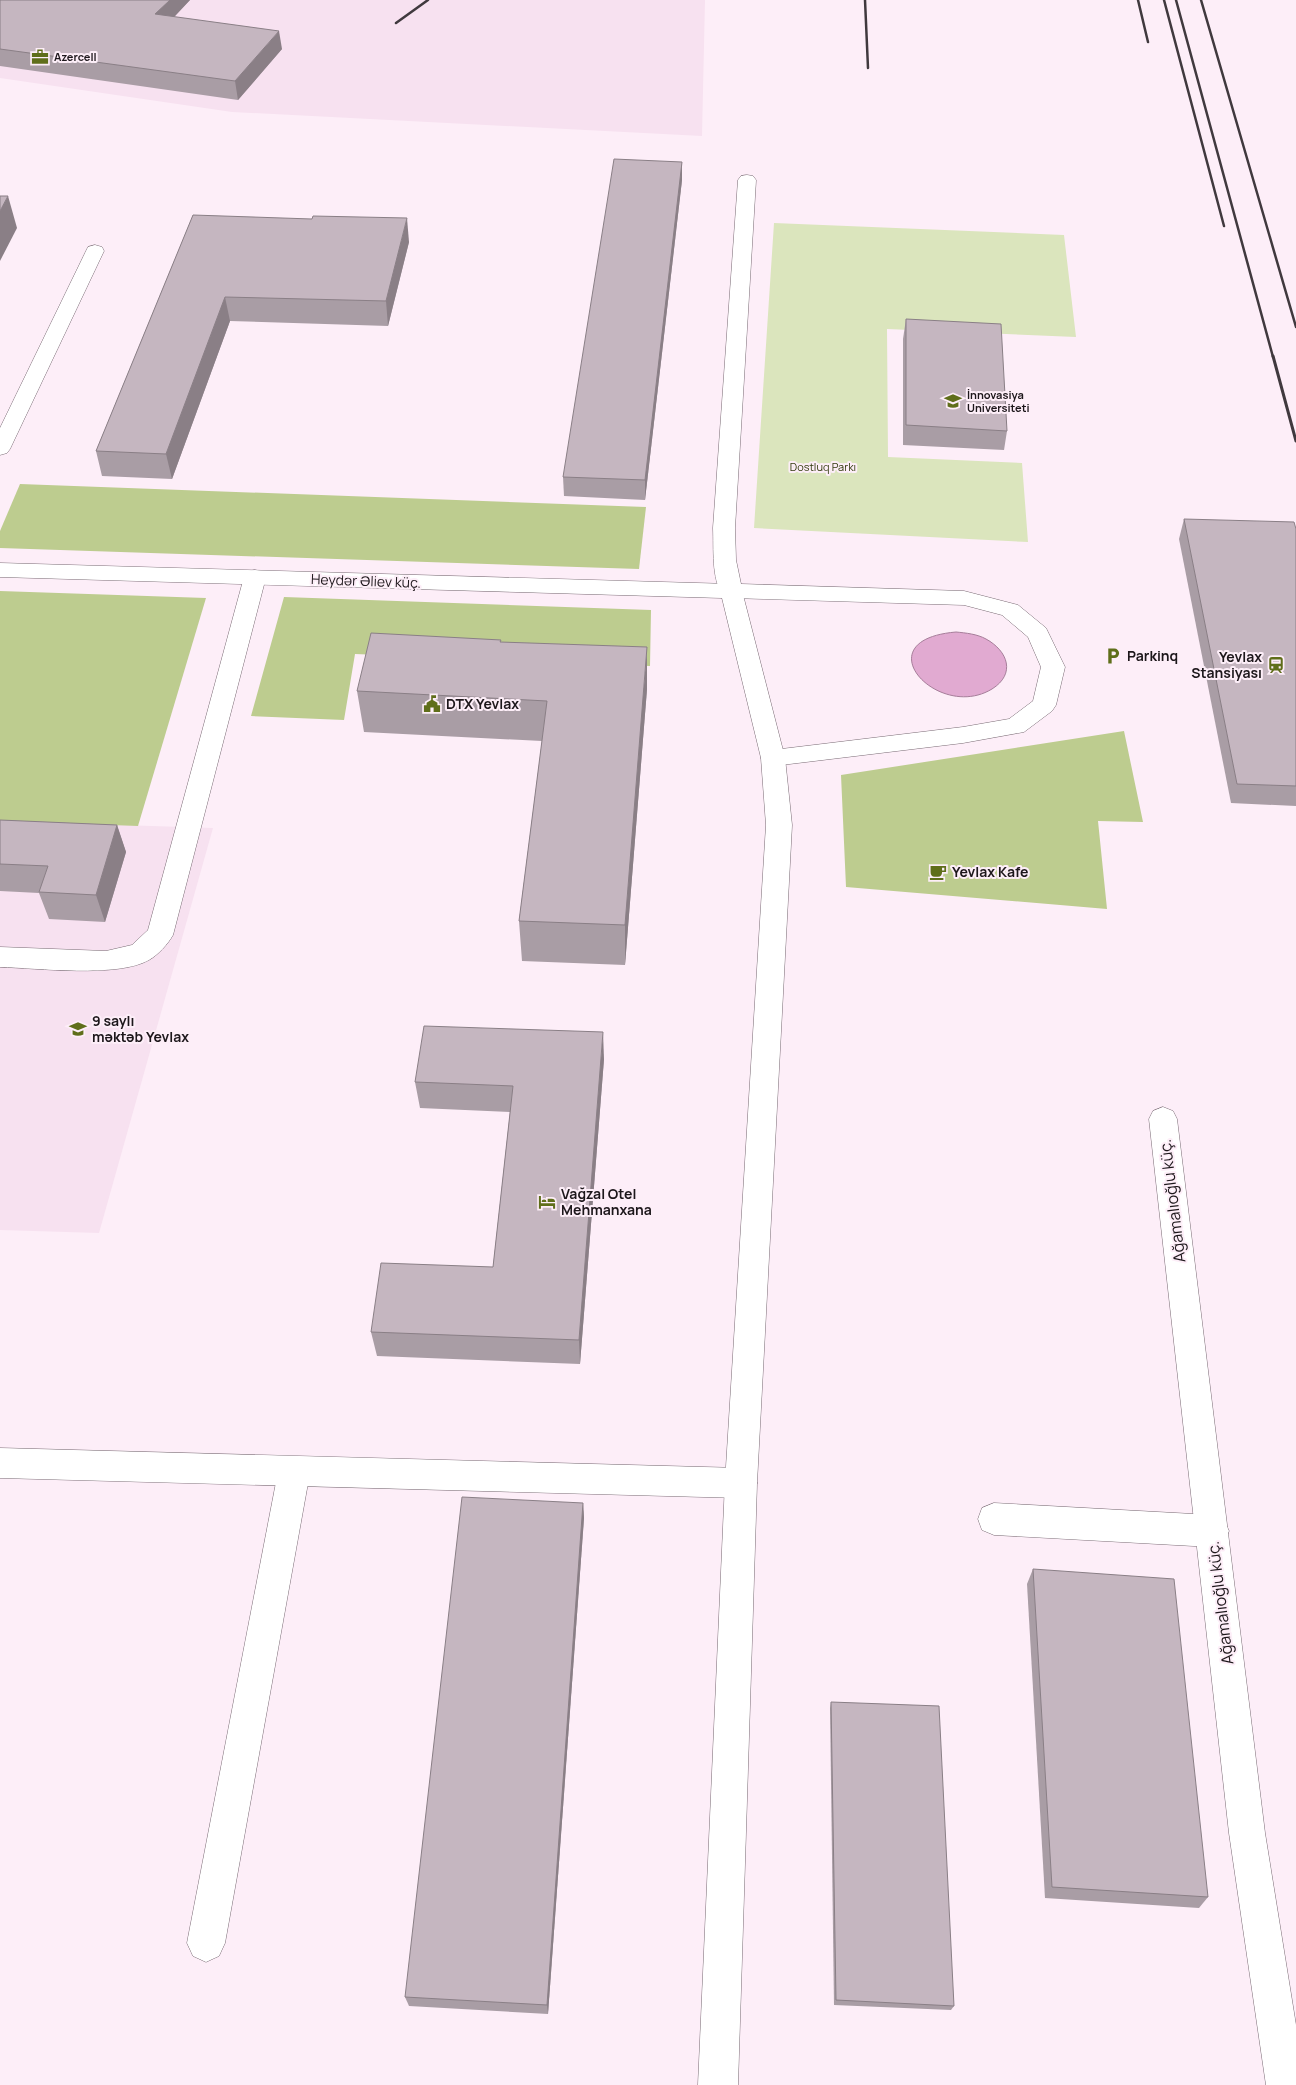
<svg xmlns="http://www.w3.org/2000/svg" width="1296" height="2085" font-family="Manrope,sans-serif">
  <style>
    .built { fill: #f7e1f0 }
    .green { fill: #dbe5bd }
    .forest { fill: #bdcc8f }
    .water { fill: #e1aad1; stroke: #a67e9a }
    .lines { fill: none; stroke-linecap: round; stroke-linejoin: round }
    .service-casing { stroke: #796b74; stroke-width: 1 }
    .minor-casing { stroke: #796b74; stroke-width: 1 }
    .tertiary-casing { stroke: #796b74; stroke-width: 1 }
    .service { fill: #fff; fill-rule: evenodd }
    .minor { fill: #fff; fill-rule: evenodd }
    .tertiary { fill: #fff; fill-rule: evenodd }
    .rail-far1 { stroke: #40393e; stroke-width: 2.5 }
    .rail { stroke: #40393e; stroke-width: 3 }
    .wall { fill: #a99da5 }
    .shaded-wall { fill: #8a7f86 }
    .building { fill: #c5b6c0; stroke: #8a7f86 }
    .labels { text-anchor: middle; stroke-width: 4; stroke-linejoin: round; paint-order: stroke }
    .far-poi-label { font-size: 11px; font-weight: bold; fill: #1d171b; stroke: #fdeef8; text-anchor: start }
    .far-park-label { font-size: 11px; fill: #313a0c; stroke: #fdeef8 }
    .street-label { font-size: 14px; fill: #1d171b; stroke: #fdeef8 }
    .poi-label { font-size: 14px; font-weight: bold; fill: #1d171b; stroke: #fdeef8; text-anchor: start }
    .near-street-label { font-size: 16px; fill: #1d171b; stroke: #fdeef8 }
  </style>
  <rect width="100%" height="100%" fill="#fdeef8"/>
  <g class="built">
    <path d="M0,0h705l-3,136 -470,-24 -232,-34z"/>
    <path d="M0,821l213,7 -114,405 -99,-3z"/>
  </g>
  <path class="green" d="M774,223l290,12 12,102 -189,-8 1,128 134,6 6,79 -274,-14z"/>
  <g class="forest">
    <path d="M20,484l626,23 -7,62 -639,-21v-17z"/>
    <path d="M0,591l206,7 -68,228 -138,-5z"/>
    <path d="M284,597l367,13 -1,56 -295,-12 -11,66 -93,-4z"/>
    <path d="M1124,731l19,91 -45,-1 9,88 -261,-22 -5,-112z"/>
  </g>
  <path class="water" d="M956,632c10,1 21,2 30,7 22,12 30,35 6,50 -54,33 -130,-49 -36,-57z"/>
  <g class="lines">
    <g class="service-casing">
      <g id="service">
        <path d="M747,175l6,1 3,4 -21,348 1,32 5,24 223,7 54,14 28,23 19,39 -9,38 -4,6 -28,21 -61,11 -190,23 -9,-2 -3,-6 3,-6 9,-2 190,-23 46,-8 24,-18 8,-34 -13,-30 -26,-22 -38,-10 -233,-7 -8,-2c-12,-18 -9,-47 -10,-68l25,-348 3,-4z"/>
        <path d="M95,245l7,2 2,4 -94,198 -3,4 -7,2v-27l86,-177 2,-4z"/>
        <path d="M255,570l8,2 3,5 -93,358c-5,9 -15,20 -24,25 -31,18 -112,8 -149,7v-20l106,4 26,-6 16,-15 96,-353 3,-5z"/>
        <path d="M294,1457l11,4 5,11 -85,471 -6,13 -13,6 -13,-6 -6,-13 91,-471 5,-11z"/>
        <path d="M994,1503l218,12 12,5 5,11 -5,11 -12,5 -218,-12 -12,-5 -4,-11 4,-11z"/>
      </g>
    </g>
    <g class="minor-casing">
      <g id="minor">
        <path d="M1163,1107l10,4 4,8 88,714 31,192v60h-30l-37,-252 -80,-714 4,-8z"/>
        <path d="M0,1448l741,20 12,4 4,11 -4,11 -12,4 -741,-20z"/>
      </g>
    </g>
    <g class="tertiary-casing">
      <path id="tertiary" d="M0,563l731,21 8,2 3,5 43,167 7,67 -35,658 -19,602h-40l27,-602 41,-658 -5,-67 -39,-160 -722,-21z"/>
    </g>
    <use href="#service" class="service"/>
    <use href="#minor" class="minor"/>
    <use href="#tertiary" class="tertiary"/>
    <g class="rail-far1">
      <path d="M865,0l3,68"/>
      <path d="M1138,0l10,42"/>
      <path d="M1164,0l60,226"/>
      <path d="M1176,0l97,357"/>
      <path d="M1201,0l95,327"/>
      <path d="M396,23l32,-23"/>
    </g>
    <path class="rail" d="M1273,356l23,85"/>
  </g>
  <g class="wall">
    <path d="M0,0h190l-16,17 108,32 -44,51 -238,-34z"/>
    <path d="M682,162v18l-37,320 -81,-4 -1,-19z"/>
    <path d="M193,215l216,27 -21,84 -158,-5 -58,158 -70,-3 -6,-25z"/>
    <path d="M906,319l101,112 -3,19 -101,-5v-106z"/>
    <path d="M1184,519l112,10v277l-65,-3 -52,-264z"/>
    <path d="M501,642l146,47 -22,276 -103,-4 -3,-40 23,-180 -178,-9 -7,-41z"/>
    <path d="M0,820l117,5 9,27 -21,70 -56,-3 -10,-26 -39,-2z"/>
    <path d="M604,1059l-24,305 -203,-8 -6,-24 122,-65 17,-155 -90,-4 -5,-26z"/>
    <path d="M583,1503l1,15 -36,496 -139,-8 -4,-9z"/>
    <path d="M1033,1569l175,328 -9,11 -154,-10 -18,-314z"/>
    <path d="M831,1702l123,304 -3,4 -117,-5 -4,-297z"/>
  </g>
  <g class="shaded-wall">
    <path d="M170,0h20l-31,33 -4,-19z"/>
    <path d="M279,31l3,18 -44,51 -3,-19z"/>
    <path d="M682,162v18l-37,320v-20z"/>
    <path d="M8,196l9,32 -17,33v-50z"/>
    <path d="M407,218l2,24 -21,84 -2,-25z"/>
    <path d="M225,297l5,24 -58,158 -6,-25z"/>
    <path d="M647,647v42l-22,276v-40z"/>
    <path d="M117,825l9,27 -21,70 -9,-27z"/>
    <path d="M603,1032l1,27 -24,305 -1,-24z"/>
    <path d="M583,1503l1,15 -36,496 -1,-9z"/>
  </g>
  <g class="building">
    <path d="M0,0h170l-15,14 124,17 -44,50 -235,-32z"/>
    <path d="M614,159l68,3 -37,318 -82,-3z"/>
    <path d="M0,196h8l-8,15z"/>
    <path d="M193,215l119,4 1,-3 94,2 -21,83 -161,-4 -59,157 -70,-3z"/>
    <path d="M906,319l95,5 6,107 -101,-6z"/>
    <path d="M1184,519l110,3 2,7v257l-59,-2z"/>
    <path d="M371,633l130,7 -1,2 147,5 -22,278 -106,-4 28,-220 -190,-10z"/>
    <path d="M0,820l117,5 -21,70 -57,-3 9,-26 -48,-2z"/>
    <path d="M424,1026l179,6 -24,308 -208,-8 10,-69 112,4 20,-181 -98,-4z"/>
    <path d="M462,1497l121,6 -36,502 -142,-8z"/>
    <path d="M1033,1569l141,10 34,318 -156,-10z"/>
    <path d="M831,1702l108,4 15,300 -118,-6z"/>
  </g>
  <defs>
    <g id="office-bare" transform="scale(1.35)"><path d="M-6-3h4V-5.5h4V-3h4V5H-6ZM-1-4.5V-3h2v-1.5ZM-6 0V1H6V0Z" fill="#5f6e1a" stroke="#fdeef8" stroke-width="2.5" paint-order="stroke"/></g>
    <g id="university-bare" transform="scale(1.35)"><path d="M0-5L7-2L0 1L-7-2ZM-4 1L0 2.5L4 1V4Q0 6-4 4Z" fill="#5f6e1a" stroke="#fdeef8" stroke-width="2.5" paint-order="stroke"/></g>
    <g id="parking-bare" transform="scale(1.35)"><path d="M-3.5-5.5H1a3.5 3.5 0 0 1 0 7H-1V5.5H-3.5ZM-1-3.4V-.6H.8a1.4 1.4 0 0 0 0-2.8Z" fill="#5f6e1a" stroke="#fdeef8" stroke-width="2.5" paint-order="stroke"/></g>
    <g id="station-bare" transform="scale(1.35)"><path d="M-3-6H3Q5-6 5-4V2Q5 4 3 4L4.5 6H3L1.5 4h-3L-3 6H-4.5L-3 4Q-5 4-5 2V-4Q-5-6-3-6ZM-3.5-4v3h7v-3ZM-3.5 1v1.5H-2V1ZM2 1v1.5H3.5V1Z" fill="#5f6e1a" stroke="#fdeef8" stroke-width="2.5" paint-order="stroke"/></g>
    <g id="civic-bare" transform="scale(1.35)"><path d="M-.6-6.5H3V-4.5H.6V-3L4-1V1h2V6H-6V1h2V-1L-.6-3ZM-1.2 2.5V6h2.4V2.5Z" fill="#5f6e1a" stroke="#fdeef8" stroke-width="2.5" paint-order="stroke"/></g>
    <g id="cafe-bare" transform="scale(1.35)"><path d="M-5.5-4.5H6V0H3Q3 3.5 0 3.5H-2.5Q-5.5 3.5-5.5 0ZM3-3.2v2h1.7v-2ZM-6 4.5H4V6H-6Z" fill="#5f6e1a" stroke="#fdeef8" stroke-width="2.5" paint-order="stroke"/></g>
    <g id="school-bare" transform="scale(1.35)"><path d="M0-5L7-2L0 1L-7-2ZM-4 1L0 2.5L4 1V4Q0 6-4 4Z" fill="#5f6e1a" stroke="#fdeef8" stroke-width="2.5" paint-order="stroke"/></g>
    <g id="hotel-bare" transform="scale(1.35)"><path d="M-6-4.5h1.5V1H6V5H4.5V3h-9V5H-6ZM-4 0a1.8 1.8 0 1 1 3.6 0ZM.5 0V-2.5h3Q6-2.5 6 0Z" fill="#5f6e1a" stroke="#fdeef8" stroke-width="2.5" paint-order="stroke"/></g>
  </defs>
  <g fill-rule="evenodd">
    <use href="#office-bare" x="40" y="57"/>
    <use href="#university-bare" x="953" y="401"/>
    <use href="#parking-bare" x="1113" y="656"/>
    <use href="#station-bare" x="1276" y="665"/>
    <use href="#civic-bare" x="432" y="704"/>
    <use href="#cafe-bare" x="938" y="872"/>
    <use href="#school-bare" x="78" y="1029"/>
    <use href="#hotel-bare" x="547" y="1202"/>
  </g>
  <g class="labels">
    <g class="far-poi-label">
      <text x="54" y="61">Azercell</text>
      <text x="967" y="399">İnnovasiya<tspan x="967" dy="13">Universiteti</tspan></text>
    </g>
    <g class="far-park-label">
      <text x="823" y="471">Dostluq Parkı</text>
    </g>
    <g class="street-label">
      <text transform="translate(366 581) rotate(2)" y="5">Heydər Əliev küç.</text>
    </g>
    <g class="poi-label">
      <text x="1127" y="661">Parkinq</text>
      <text x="1262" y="662" text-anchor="end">Yevlax<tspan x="1262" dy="16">Stansiyası</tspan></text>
      <text x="446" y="709">DTX Yevlax</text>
      <text x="952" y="877">Yevlax Kafe</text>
      <text x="92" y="1026">9 saylı<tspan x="92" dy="16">məktəb Yevlax</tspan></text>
      <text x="561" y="1199">Vağzal Otel<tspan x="561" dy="16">Mehmanxana</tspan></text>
    </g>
    <g class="near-street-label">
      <text transform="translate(1172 1201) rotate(-97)" y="6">Ağamalıoğlu küç.</text>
      <text transform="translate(1220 1603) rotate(-97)" y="6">Ağamalıoğlu küç.</text>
    </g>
  </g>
</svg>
